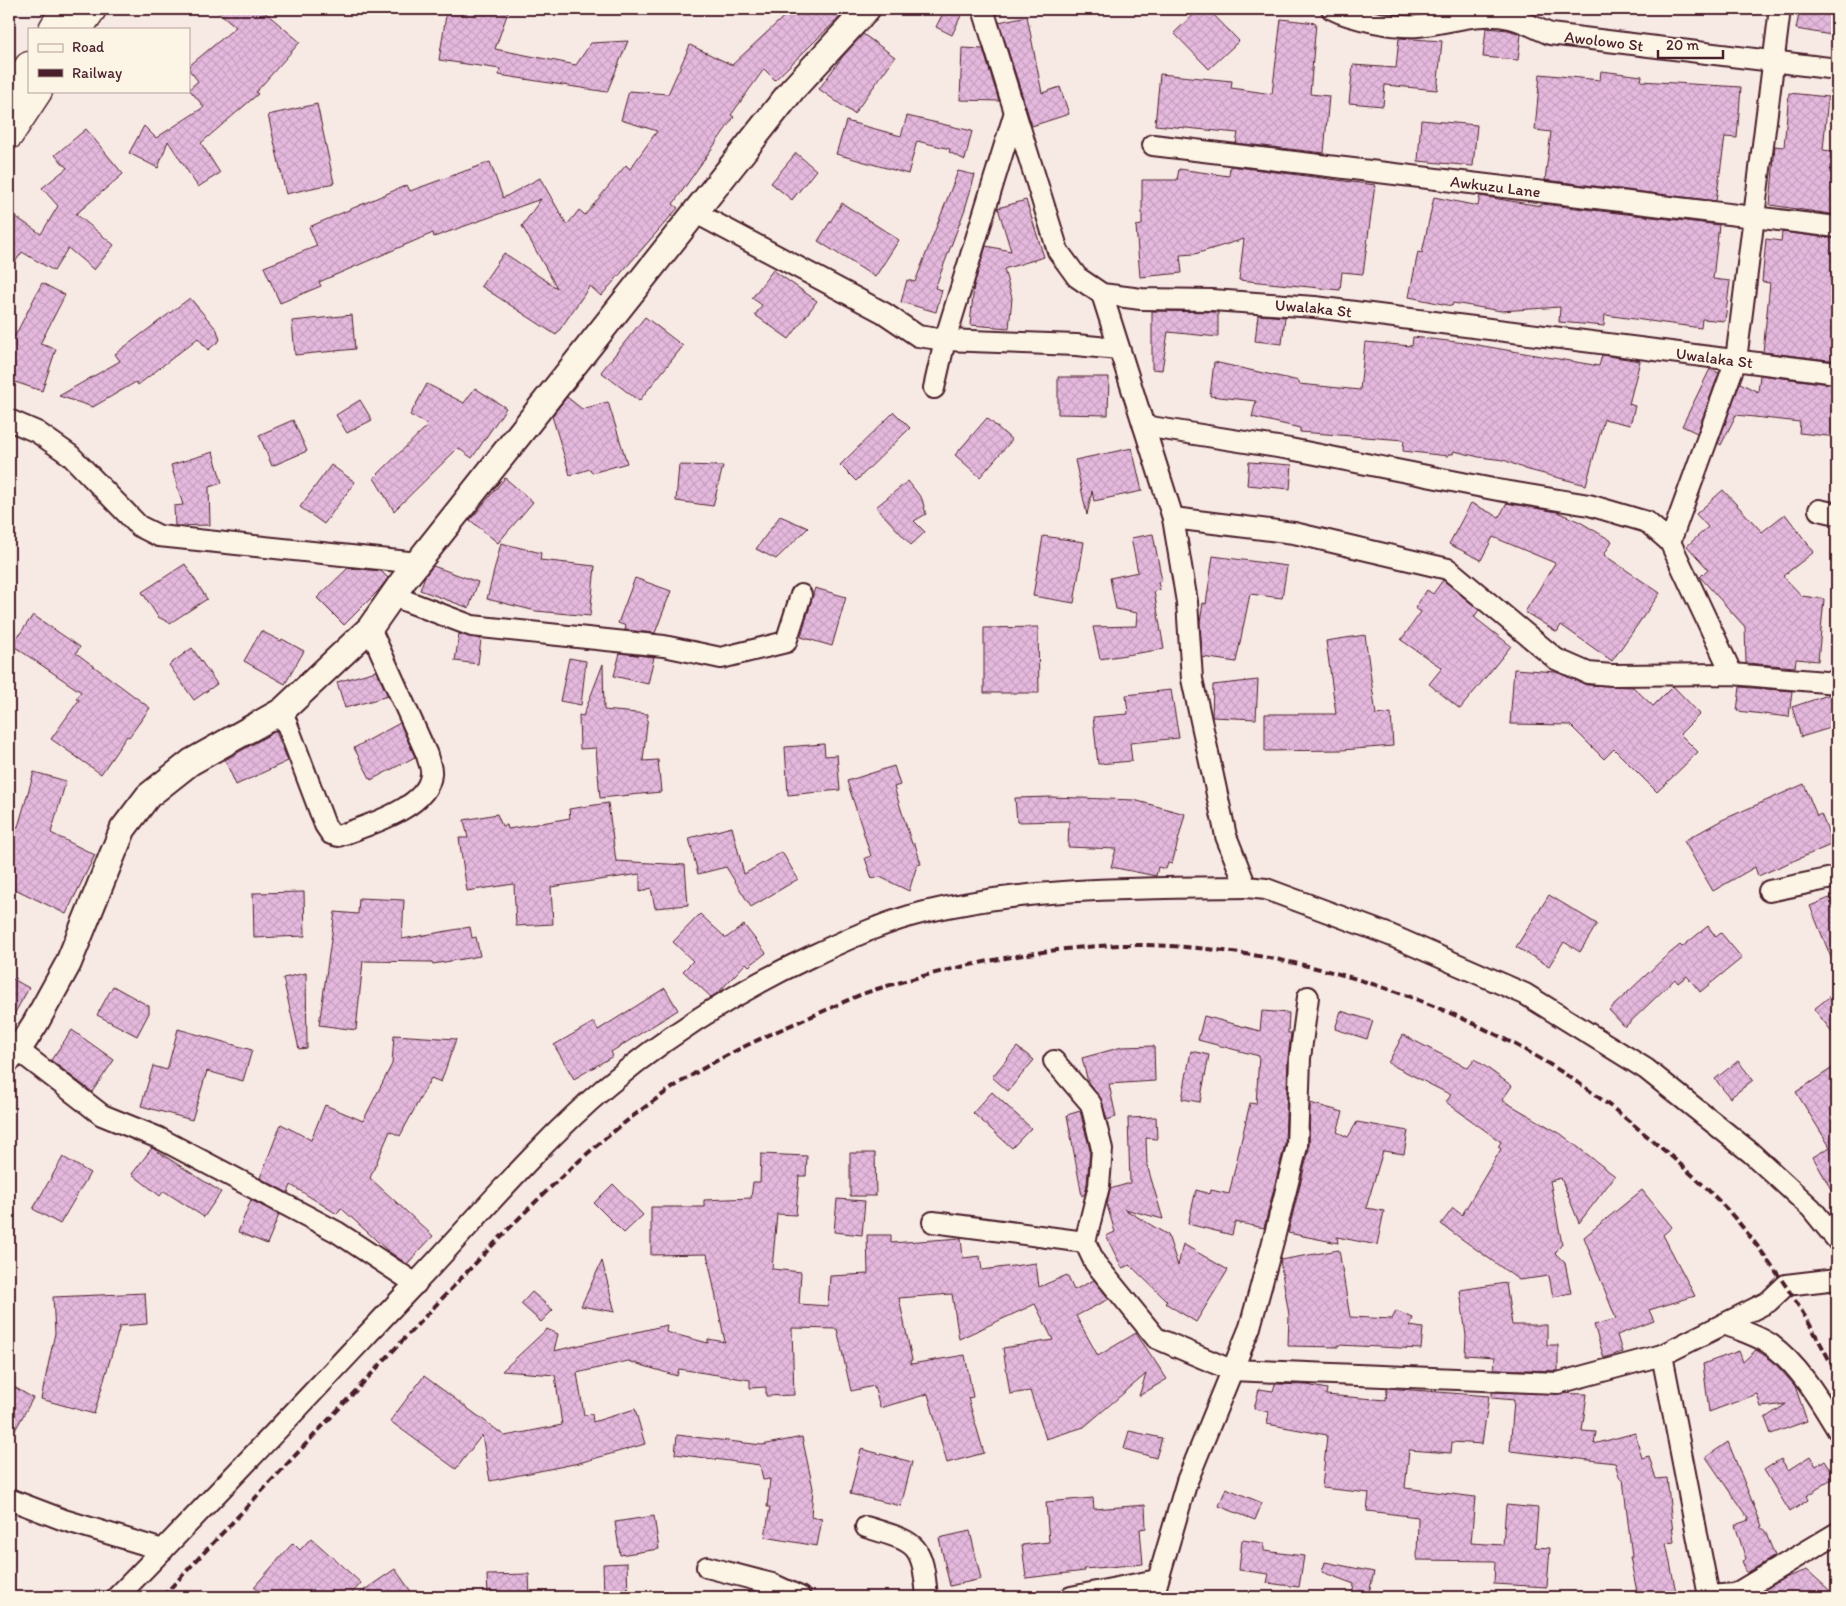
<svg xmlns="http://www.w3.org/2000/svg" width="1846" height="1606" font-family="Itim,sans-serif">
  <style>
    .building { fill: url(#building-cross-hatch); stroke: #4a1f2b }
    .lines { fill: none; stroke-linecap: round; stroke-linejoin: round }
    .minor-casing { stroke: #4a1f2b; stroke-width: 24 }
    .tertiary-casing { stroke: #4a1f2b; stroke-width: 29 }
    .secondary-casing { stroke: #4a1f2b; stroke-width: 31 }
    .minor { stroke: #fcf5e5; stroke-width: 20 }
    .tertiary { stroke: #fcf5e5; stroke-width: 25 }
    .secondary { stroke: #fcf5e5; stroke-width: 28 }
    .rail { stroke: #4a1f2b; stroke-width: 4; stroke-dasharray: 8 4; stroke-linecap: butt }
    .labels { text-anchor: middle; stroke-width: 4; stroke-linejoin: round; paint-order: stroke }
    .street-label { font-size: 16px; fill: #4a1f2b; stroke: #fcf5e5 }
  </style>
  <defs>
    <pattern id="building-cross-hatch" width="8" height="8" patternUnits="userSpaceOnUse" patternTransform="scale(1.25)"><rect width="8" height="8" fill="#e5b9de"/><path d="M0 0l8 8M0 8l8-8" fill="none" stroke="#c69fbf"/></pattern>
  </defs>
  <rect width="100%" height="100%" fill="#f7e9e4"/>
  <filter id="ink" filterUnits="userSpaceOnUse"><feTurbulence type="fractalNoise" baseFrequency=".02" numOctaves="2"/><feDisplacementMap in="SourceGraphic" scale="10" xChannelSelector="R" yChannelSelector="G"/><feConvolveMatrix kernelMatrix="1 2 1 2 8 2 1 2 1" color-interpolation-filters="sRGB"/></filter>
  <g filter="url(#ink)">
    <g class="building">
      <path d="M215,9h46l39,33 -44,50 2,2 -57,49 19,30 -22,14 -30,-46 -10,27 -29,-15 15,-27 12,12 48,-31 -15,-18 9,-8 -9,-11v-4l47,-39z"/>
      <path d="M447,9h62l-14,40 81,16 15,-22 37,-2 -21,51 -108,-17 1,-6 -61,-9z"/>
      <path d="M792,9h56l-73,71 -11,-11 -33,46 3,2 -61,87 5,4 -77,88 -11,-10 -34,49 -75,-49 23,-33 53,35 -35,-62 19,-27 -107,38 -1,-4 -114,49 2,4 -41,17 -16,-36 53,-21 -8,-19 98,-42 3,6 80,-29 13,36 37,-20 27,47 12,-15 6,5 41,-50 4,4 27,-38 -36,-11 8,-29 39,3 22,-49 42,20z"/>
      <path d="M945,9h19l-12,26 -16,-8z"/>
      <path d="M1199,9h9l31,32 -30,28 -35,-36z"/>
      <path d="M1800,9h37v27l-41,-7z"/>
      <path d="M1027,16l15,77 18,-6 9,27 -37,12 -33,-104z"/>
      <path d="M1281,19l35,4 -6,71 19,2 -5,57 -88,-10 2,-10 -83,-8 5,-51 72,7 -1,7 41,6z"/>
      <path d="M1486,28l22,2 13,4 -3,26 -35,-3z"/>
      <path d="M863,34l32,23 -41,57 -35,-25 24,-33z"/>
      <path d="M1399,38l43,3 -5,49 -52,-5 -2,21 -34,-3 4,-38 43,3z"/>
      <path d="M962,48l21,1 16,52 -39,-1z"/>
      <path d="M1601,71l41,5 -1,5 100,6 -4,51 -12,-1 -9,64 -171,-21 6,-48 -16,-2 5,-56 60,6z"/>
      <path d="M1789,93l39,4 -5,53 8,1 -1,8h7v56l-67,-10 5,-59 9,1z"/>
      <path d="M317,104l17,79 -48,11 -18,-79z"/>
      <path d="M907,116l65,15 -7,29 -16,-8 1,-3 -33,-8 -9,33 -72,-20 10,-33 55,15z"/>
      <path d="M1421,120l56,5 -4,41 -55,-5z"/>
      <path d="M86,129l37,45 -47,40 38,31 -20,25 -26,-22 -14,23 -32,-19 -13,19v-59l32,22 17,-28 -16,-18 25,-20 -12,-13z"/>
      <path d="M796,153l20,17 -24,30 -21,-17z"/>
      <path d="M1230,166l145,19 -12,89 -21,-2 -2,18 -101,-10 5,-41 -49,15 -15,1 2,18 -42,4 -4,-51 6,-1v-45h35l2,-11 50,7z"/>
      <path d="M958,171l17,4 -10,34 -30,79 7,2 -6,22 -35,-10 6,-22 8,2z"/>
      <path d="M1480,196l61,10 1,-2 177,21 -6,54 17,2 -5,40 -23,-2 -1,9 -96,-13 -1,11 -45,-4 1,-15 -59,4 -48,-8 -1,3 -43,-9 9,-45 4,1 12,-56 44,9z"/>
      <path d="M1026,200l18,57 -40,12 8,29 -3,30 -39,-3 4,-40 12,-39 25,5 -13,-43z"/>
      <path d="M842,203l57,37 -24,37 -57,-36z"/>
      <path d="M1782,232l55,7v122l-74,-9 7,-69 -8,-1 4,-43 15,2z"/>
      <path d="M773,270l44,31 -28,38 -34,-24 7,-10 -10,-7z"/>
      <path d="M42,283l23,12 -25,49 16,5 -14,42 -33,-11v-46l6,2z"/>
      <path d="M190,298l27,32 3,10 -12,10 -10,-12 -60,47 -2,-3 -43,25 -34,-11 61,-35 -5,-7z"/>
      <path d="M1152,311l66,1v25l-50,-5 -6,38 -10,-1z"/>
      <path d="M352,315l3,34 -60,6 -3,-34z"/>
      <path d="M1258,315l27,2 -3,27 -27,-3z"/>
      <path d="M645,317l38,29 -44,55 -38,-29z"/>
      <path d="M1413,337l53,6 133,23 3,-11 38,6 -11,43 6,2 -5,19 -26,-6 -18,66 -61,-16 -21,-9 -25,-3 -25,-6 -1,3h-4l-1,2 -45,-5 1,-11 -104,-8v-4l-48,-11 4,-16 -46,-5 4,-34 85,19v3l61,6 5,-48 47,4z"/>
      <path d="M1710,369l9,4 -22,60 -15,-7z"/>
      <path d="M1760,375l77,10v52l-38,-4 1,-11 -64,-7 -15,30 -3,-2 22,-60 18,9z"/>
      <path d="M1058,377h51l-1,38 -50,-1z"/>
      <path d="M427,384l37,19 11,-15 31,20 -34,50 -14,-10 -64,63 -20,-33 54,-53 -18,-10z"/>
      <path d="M567,397l15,12 26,-7 19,61 -35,10 -2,-4 -20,6 -18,-59z"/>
      <path d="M360,400l12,20 -25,13 -11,-18z"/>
      <path d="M894,412l16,16 -54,53 -16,-16z"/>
      <path d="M987,418l25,22 -32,37 -25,-22z"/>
      <path d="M293,420l14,31 -35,15 -13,-31z"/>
      <path d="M1132,448l10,43 -48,10 -2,-10 -5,24 -12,-55z"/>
      <path d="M213,452l9,31 -13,4 1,38 -35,1 -1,-20 9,-1 -12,-40z"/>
      <path d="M1249,462l43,3 -2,24 -43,-4z"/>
      <path d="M331,465l24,17 -31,42 -24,-17z"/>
      <path d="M679,465l44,1 -10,40 -37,-5z"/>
      <path d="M505,478l28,24 -35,41 -28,-23z"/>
      <path d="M908,481l14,18 4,15 -12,7 11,11 -14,13 -35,-38z"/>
      <path d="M1723,490l39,42 23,-18 29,38 -31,24 19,20 22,3 -6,62 -22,-2 -1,8 -49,-4 -1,-36 -45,-50 8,-8 -21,-23 21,-19 -12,-13z"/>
      <path d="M1471,503l28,14 8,-14 50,9 23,10 32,19 -8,14 56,38 -48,68 -51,-36 -4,7 -32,-20 30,-49 -62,-26 -12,23 -32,-16z"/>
      <path d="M780,516l28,12 -32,31 -20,-10z"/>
      <path d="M1153,534l9,47 -4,1 2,8 -6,1 10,58 -64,10 -7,-32 43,-1 1,-13 -21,-4 -6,-31 28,-6 -7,-34z"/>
      <path d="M1043,536l41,6 -10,61 -41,-7z"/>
      <path d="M501,543l40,10 -1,7 55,6 -5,50 -54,-5 -49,-12z"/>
      <path d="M1213,556l74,10 -5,32 -32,-4 -14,68 -34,-5 -2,-35 3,-19 3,1z"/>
      <path d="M185,564l22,35 -37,24 -12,-6 -16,-25z"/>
      <path d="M433,566l45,16 -9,26 -49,-18 5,-14z"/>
      <path d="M348,568l33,3 7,7 -10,13 -34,34 -27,-27z"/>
      <path d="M635,578l36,13 -16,42 -30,-3 1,-4 -8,-3z"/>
      <path d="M1443,580l36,30 -5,7 37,29 -51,63 -31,-25 13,-16 -41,-28 20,-28 -6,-4 12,-18 6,4z"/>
      <path d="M815,588l31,9 -14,49 -31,-9z"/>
      <path d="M33,615l47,32 -4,6 74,55 -21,29 -2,-1 -26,38 -50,-35 28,-39 -3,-1 5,-7 -69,-47z"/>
      <path d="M1038,627l1,66h-55v-65z"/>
      <path d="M261,631l20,10 1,-2 22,12 -19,33 -41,-23z"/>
      <path d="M459,634l22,5 -3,25 -23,-3z"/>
      <path d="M1365,635l11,80 15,-2 2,33 -51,4 -77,1v-37h71l-10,-73z"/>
      <path d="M192,648l25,36 -23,16 -25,-35z"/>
      <path d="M620,653l34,4 -6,27 -34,-8z"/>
      <path d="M569,658l17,3 -5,44 -21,-4z"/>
      <path d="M603,664l1,46 44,4 -5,47 15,-1 3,32 -61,6 -4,-50 -16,1 -1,-34 4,1z"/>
      <path d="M1514,669l42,3 31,13 46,2 20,19 20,-20 27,28 -20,20 18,18 -41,40 -43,-43 -10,10 -34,-34 -60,-1z"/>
      <path d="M376,671l12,25 -43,12 -8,-26z"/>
      <path d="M1258,680l-2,39 -44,-2 1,-32z"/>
      <path d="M1740,687l52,4 -3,26 -52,-6z"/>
      <path d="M1171,690l8,48 -49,5 2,18 -34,3 -5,-47 35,-3 -2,-19z"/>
      <path d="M1831,694l6,1v31l-36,11 -9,-30z"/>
      <path d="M400,723l15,34 -44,23 -17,-32z"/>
      <path d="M276,731l12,30 -52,24 -11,-25z"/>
      <path d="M824,744l1,12 12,-1 3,35 -52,5 -3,-48z"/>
      <path d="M894,766l6,19 -6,2 18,57h3l6,20 -4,1 -8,26 -29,-14 -8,2 -7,-21 6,-2 -24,-75z"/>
      <path d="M34,772l32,9 -15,52 44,22 -29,59 -57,-28v-63l9,4z"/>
      <path d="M1804,784l13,32 4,-2 12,30 -75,32 -3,-9 -42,24 -29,-50 38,-21z"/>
      <path d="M1051,797l83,3 51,14 -13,50 -4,-1 -2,6 -8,-2 -2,9 -45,-9 5,-18 -48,-2 1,-26 -52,1 -2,-24z"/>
      <path d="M608,803l8,58 69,4 3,40 -33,3 -4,-20 -11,4v-18l-89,13 2,37 -37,2 -2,-42 -47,7 -8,-53h9l-4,-18 33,-6 5,12 5,-1 1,4 62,-11 -1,-9z"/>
      <path d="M732,827l12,47 38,-22 16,27 -47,28 -25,-40 -28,7 -9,-36z"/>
      <path d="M304,892l1,44 -51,2 -1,-45z"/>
      <path d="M1549,895l48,29 -17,28 -16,-10 -15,24 -33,-19z"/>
      <path d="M1837,895v77l-27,-66z"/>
      <path d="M359,898l45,2 -2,39 68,-12 2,11 4,-1 4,19 -47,8 -1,-2 -69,-1 -7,69 -37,-5 16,-113 23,2z"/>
      <path d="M700,914l26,24 18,-13 22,28 -17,13 -3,-3 -28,30 -7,4 -28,-26 10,-10 -20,-19z"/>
      <path d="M1708,926l8,11 5,-4 21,25 -42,34 -13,-16 -9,7 -3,-4 -50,48 -16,-17 55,-52 16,-13 2,2z"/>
      <path d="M306,973l1,75 -8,1 -16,-71z"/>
      <path d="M9,977l20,11 -20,35z"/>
      <path d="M113,986l36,20v7l-12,23 -40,-21z"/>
      <path d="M665,988l13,22 -67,42 2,4 -39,23 -20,-34 40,-23 4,8z"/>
      <path d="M1837,991v47l-23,-29z"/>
      <path d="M1262,1011l27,2 -1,20h3l-3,25 -3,86 -21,84 -29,-6 -3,13 -44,-11 8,-34 14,4 1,-4 18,4 21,-91 6,1 3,-48 -61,-16 6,-24 56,15z"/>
      <path d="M1341,1011l32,10 -6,18 -32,-10z"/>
      <path d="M178,1029l74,21 -9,31 -36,-10 -15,49 -51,-14 12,-40 14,4z"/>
      <path d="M72,1030l42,30 -22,32 -41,-32z"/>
      <path d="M394,1035l62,4 -15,43 -10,-4 -31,58 -10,-5 -20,47 63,58 -26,28 -19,-13 -47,-43 -4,6 -46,-29 -3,8 -28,-15 21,-54 30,16 14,-35 38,16 29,-57z"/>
      <path d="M1403,1035l65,33 7,-9 37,27 -10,14 59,34 54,42 -36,47 -18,-45 -11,3 12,63 -7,9 10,10 6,30 -18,4 -4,-21 -30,4 -78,-56 12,-16 9,7 39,-66 -3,-2 3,-5 -55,-40 5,-7 -63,-32z"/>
      <path d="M1154,1046l1,35 -46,3 7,33 -9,3 -5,-19 -14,-19 -6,-24 40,-11z"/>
      <path d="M1017,1047l17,13 -26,31 -16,-14z"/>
      <path d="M1191,1051l18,4 -9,47 -18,-3z"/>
      <path d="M1738,1061l15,19 -23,18 -15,-19z"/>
      <path d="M1837,1065v135l-24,-43 17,-10 -34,-55z"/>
      <path d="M992,1092l39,36 -19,20 -39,-35z"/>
      <path d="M1310,1103l33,9 -6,20 11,5 9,-15 51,9 -4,23 -21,-3 -17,57 18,3 -7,34 -40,-8 1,6 -50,-10 21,-84z"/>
      <path d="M1080,1111l10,39 -3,34 -2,10 -3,2 -15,-81z"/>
      <path d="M1156,1117l1,22 -11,-1 1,27 16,54 -39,-10 44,26 10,31 5,-22 45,26 -32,52 -31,-19 2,-2 -37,-36 -8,3 -16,-32 9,-4 -8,-27 3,-16 20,-6 -2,-65z"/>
      <path d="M152,1148l69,44 -17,25 -40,-26 -4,5 -28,-22z"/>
      <path d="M850,1153h25l1,43h-26z"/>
      <path d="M761,1154l46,2 -1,20h-7l-3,39 -19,-1 -5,55 29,3 -2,32 29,2 2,-30 38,-2 -1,-39h24v8l70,-5 2,20 17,-2 2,14 54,-7 3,24 28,-12 7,15 20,-10 15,19 -33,17 22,40 38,-23 31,46 -28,17 7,-22 -62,53 -38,12 -16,-48 -20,3 -7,-46 50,-8 -18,-36 -76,35 -7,-45 -53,4 13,62 -2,1 1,3 54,-9 8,42 -5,1 16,55 -37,10 -19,-69 -48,14 -6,-22 -23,5 -14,-62 -45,-1 2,67 -28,1v-9l-16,1v-8l-71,-11 -2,7 -49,-15 -51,12 7,42 8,-1 1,8 42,-13 10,35 -66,19 -89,18 -8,-46 -26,34 -66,-48 34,-45 81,60 57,-11 -7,-50 -53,-4 45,-42 11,5 -4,17 113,-26 -1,7 42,11v-4l17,3 -18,-88 -56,1v-48h53v-7l47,-2 2,-16h7z"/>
      <path d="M63,1157l27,16 -30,51 -27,-15z"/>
      <path d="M613,1184l30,31 -19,18 -30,-30z"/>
      <path d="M1642,1190l30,37 -9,8 32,61 -46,14 5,11 -37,14 5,17 -18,6 -10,-33 22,-6 -32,-82z"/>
      <path d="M837,1199l28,2 -3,34 -28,-3z"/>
      <path d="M251,1200l28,15 -12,29 -29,-12z"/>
      <path d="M1339,1250l11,67 42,2 4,-8 17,7 -3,8 13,2 -2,21 -83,-4v2l-50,-1 1,-31 -9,-55z"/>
      <path d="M602,1261l13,51 -34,-6z"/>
      <path d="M1506,1283l6,42h35v20h11v26l-64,-2 1,-12 -30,-2 1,-19 -6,-46z"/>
      <path d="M532,1292l21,18 -12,12 -20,-18z"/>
      <path d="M145,1293l2,31 -27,2 -26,88 -53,-15 14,-66 -2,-36z"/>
      <path d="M1756,1350l17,11 22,25 12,35 -36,13 -6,-16 21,-14 -25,3 -4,-13 -48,18 -6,-48 36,-13 4,11z"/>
      <path d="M9,1384l24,14 -24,43z"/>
      <path d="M1275,1384l32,1 20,4 -1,6 60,5 1,-12 102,8 -7,48 -30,-2 -1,11 -42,-3 -4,38 70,9 -4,46 32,2 3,-40 32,3 -3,39 15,1 -3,39 -53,-3 1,-23 -78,-1 1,-43 -51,-6 2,-18 -47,-5 5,-53 -60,-11 2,-12 -15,-3 5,-20 14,2z"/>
      <path d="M1492,1392l95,2 -5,37 14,1 -2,12 41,-11 7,25 7,-2 7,23 11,-1 7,64 -8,1 11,54h-39l-8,-40h2l-9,-78h-3l-5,-16 -105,-12 4,-51 -22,-2z"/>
      <path d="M1129,1431l33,7 -6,20 -32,-9z"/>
      <path d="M677,1435l85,10 40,-8 11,51 -2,29 11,2 -5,27 -52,-9 5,-30h-3l3,-28 -7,1 -3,-15 -85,-11z"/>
      <path d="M1728,1442l34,84 -2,1 5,4 10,25 -28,17 -5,-12 4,-2 -11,-34 14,-5 -43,-63z"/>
      <path d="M861,1449l51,13 -11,44 -51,-12z"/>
      <path d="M1810,1456l6,10 9,-6 11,17 -30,19 2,4 -18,12 -26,-42 17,-11 7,11z"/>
      <path d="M1226,1488l36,15 -7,17 -36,-14z"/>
      <path d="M1093,1498l1,11 51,-4 1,23 -6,1 3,35 -59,5 1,2 -59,7 -4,-33 27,-3 -3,-40z"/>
      <path d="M654,1516l5,33 -39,6 -5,-33z"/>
      <path d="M970,1531l11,48 -31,7 -11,-48z"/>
      <path d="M311,1538l50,45 -12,14h-83l-12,-10 39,-44 7,7z"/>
      <path d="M1242,1540l22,3v8l40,5 -5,31 -32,-4 2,-9 -30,-4z"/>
      <path d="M1325,1562l49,10 -6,25h-16l2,-13 -32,-12z"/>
      <path d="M627,1563l1,34h-24l-1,-33z"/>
      <path d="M395,1569l20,28h-61z"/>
      <path d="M1807,1570l30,27h-84l31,-19z"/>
      <path d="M529,1574l1,23h-42l-1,-22z"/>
    </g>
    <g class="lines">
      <g class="minor-casing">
        <g id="minor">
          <path id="s1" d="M983,9l75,242 19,26 25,17 39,5 71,1 103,7 522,66"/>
          <path id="s2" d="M1332,9c19,10 64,19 86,17 31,-3 61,-15 92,-8 14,3 27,11 40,16l287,35"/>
          <path id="s3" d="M1153,145l684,82"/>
          <path d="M696,213l188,100 34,23 27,4 131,5 43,4"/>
          <path d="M1102,294l71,224 14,84 5,77 34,157 20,51 20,2 124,46 135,59 121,75 104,83 61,56 26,32"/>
          <path d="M934,388l11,-48 70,-228"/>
          <path d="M9,420l28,12 33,23 69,71 20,10 259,27"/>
          <path d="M1144,426l146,23 208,41 91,15 58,17 23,20"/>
          <path d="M1819,510l18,4"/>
          <path d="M1173,518l121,15 154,36 108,90 32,14 24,2 120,-1 105,9"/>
          <path d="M393,596l79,30 192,20 57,12 65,-16 15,-47"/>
          <path d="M1732,674l-62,-132 66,-182 44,-351"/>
          <path d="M282,711l43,114 6,9 7,2c27,-10 91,-28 93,-62 1,-6 -3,-13 -4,-19l-57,-127"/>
          <path d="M1769,891l68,-14"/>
          <path d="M18,1050l84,65 57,23 178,94 79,52"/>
          <path d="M1054,1061l37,43 11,45 -3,37 -14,56 10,21 61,75 75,32 327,13 104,-28 106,-53 18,-17 51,-6"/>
          <path d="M933,1222l152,20"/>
          <path d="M1724,1324c15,6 32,11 46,20 29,21 49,55 67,85"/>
          <path d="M1662,1355l47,241 26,-2 102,-61"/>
          <path d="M9,1499l55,21 99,30"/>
          <path d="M866,1527c52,16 56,15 61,70"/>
          <path d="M707,1567l65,17 28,13"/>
          <path d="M117,1597c100,-102 197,-206 295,-310 64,-67 124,-141 195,-201 62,-52 134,-97 207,-131 36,-17 73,-34 111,-43 105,-25 214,-24 321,-25"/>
          <path d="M1071,1597l86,-17"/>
          <path d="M1153,1597l34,-116 63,-154 24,-89 23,-92 3,-88 8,-61"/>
        </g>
      </g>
      <g class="tertiary-casing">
        <path id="tertiary" d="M9,1059l9,-9 17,-26 33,-60 55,-135 25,-33 43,-34 91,-51 88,-83 33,-47 389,-491 75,-81"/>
      </g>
      <g class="secondary-casing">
        <g id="secondary">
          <path d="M53,29l12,-20"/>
          <path d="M78,29l14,-20"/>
          <path d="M9,98l20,-32"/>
          <path d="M9,135l29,-44"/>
        </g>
      </g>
      <use href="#minor" class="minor"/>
      <use href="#tertiary" class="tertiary"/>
      <use href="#secondary" class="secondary"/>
      <path class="rail" d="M162,1597c86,-91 171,-182 257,-274 86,-91 170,-185 278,-251 35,-21 75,-39 113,-55 22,-9 44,-21 67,-28 79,-24 185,-46 267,-44 150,3 308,53 433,137 28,19 56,42 82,64 32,27 63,55 89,88 35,44 64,91 89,141"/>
    </g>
  </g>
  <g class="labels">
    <g class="street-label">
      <text dy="6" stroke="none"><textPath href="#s2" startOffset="279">Awolowo St</textPath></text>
      <text dy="6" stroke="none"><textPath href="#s3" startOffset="345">Awkuzu Lane</textPath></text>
      <text dy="6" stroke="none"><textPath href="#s1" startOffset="528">Uwalaka St</textPath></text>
      <text dy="6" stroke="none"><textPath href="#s1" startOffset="932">Uwalaka St</textPath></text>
    </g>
  </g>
  <rect width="1846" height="1606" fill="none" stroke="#fcf5e5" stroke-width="30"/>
  <rect x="15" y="15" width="1816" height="1576" fill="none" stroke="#4a1f2b" stroke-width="2" filter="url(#ink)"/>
  <rect x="28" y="28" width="162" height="65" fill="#fcf5e5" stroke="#b59f9b"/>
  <rect x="38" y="44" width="25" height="8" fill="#fcf5e5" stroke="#b59f9b"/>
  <text x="72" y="52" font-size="15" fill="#4a1f2b">Road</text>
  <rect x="38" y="69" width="25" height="8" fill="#4a1f2b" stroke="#b59f9b"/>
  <text x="72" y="78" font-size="15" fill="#4a1f2b">Railway</text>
  <path d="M1658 50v8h65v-8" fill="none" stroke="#4a1f2b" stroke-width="2.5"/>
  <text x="1666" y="50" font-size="15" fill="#4a1f2b" stroke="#fcf5e5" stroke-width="4" paint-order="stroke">20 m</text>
</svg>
